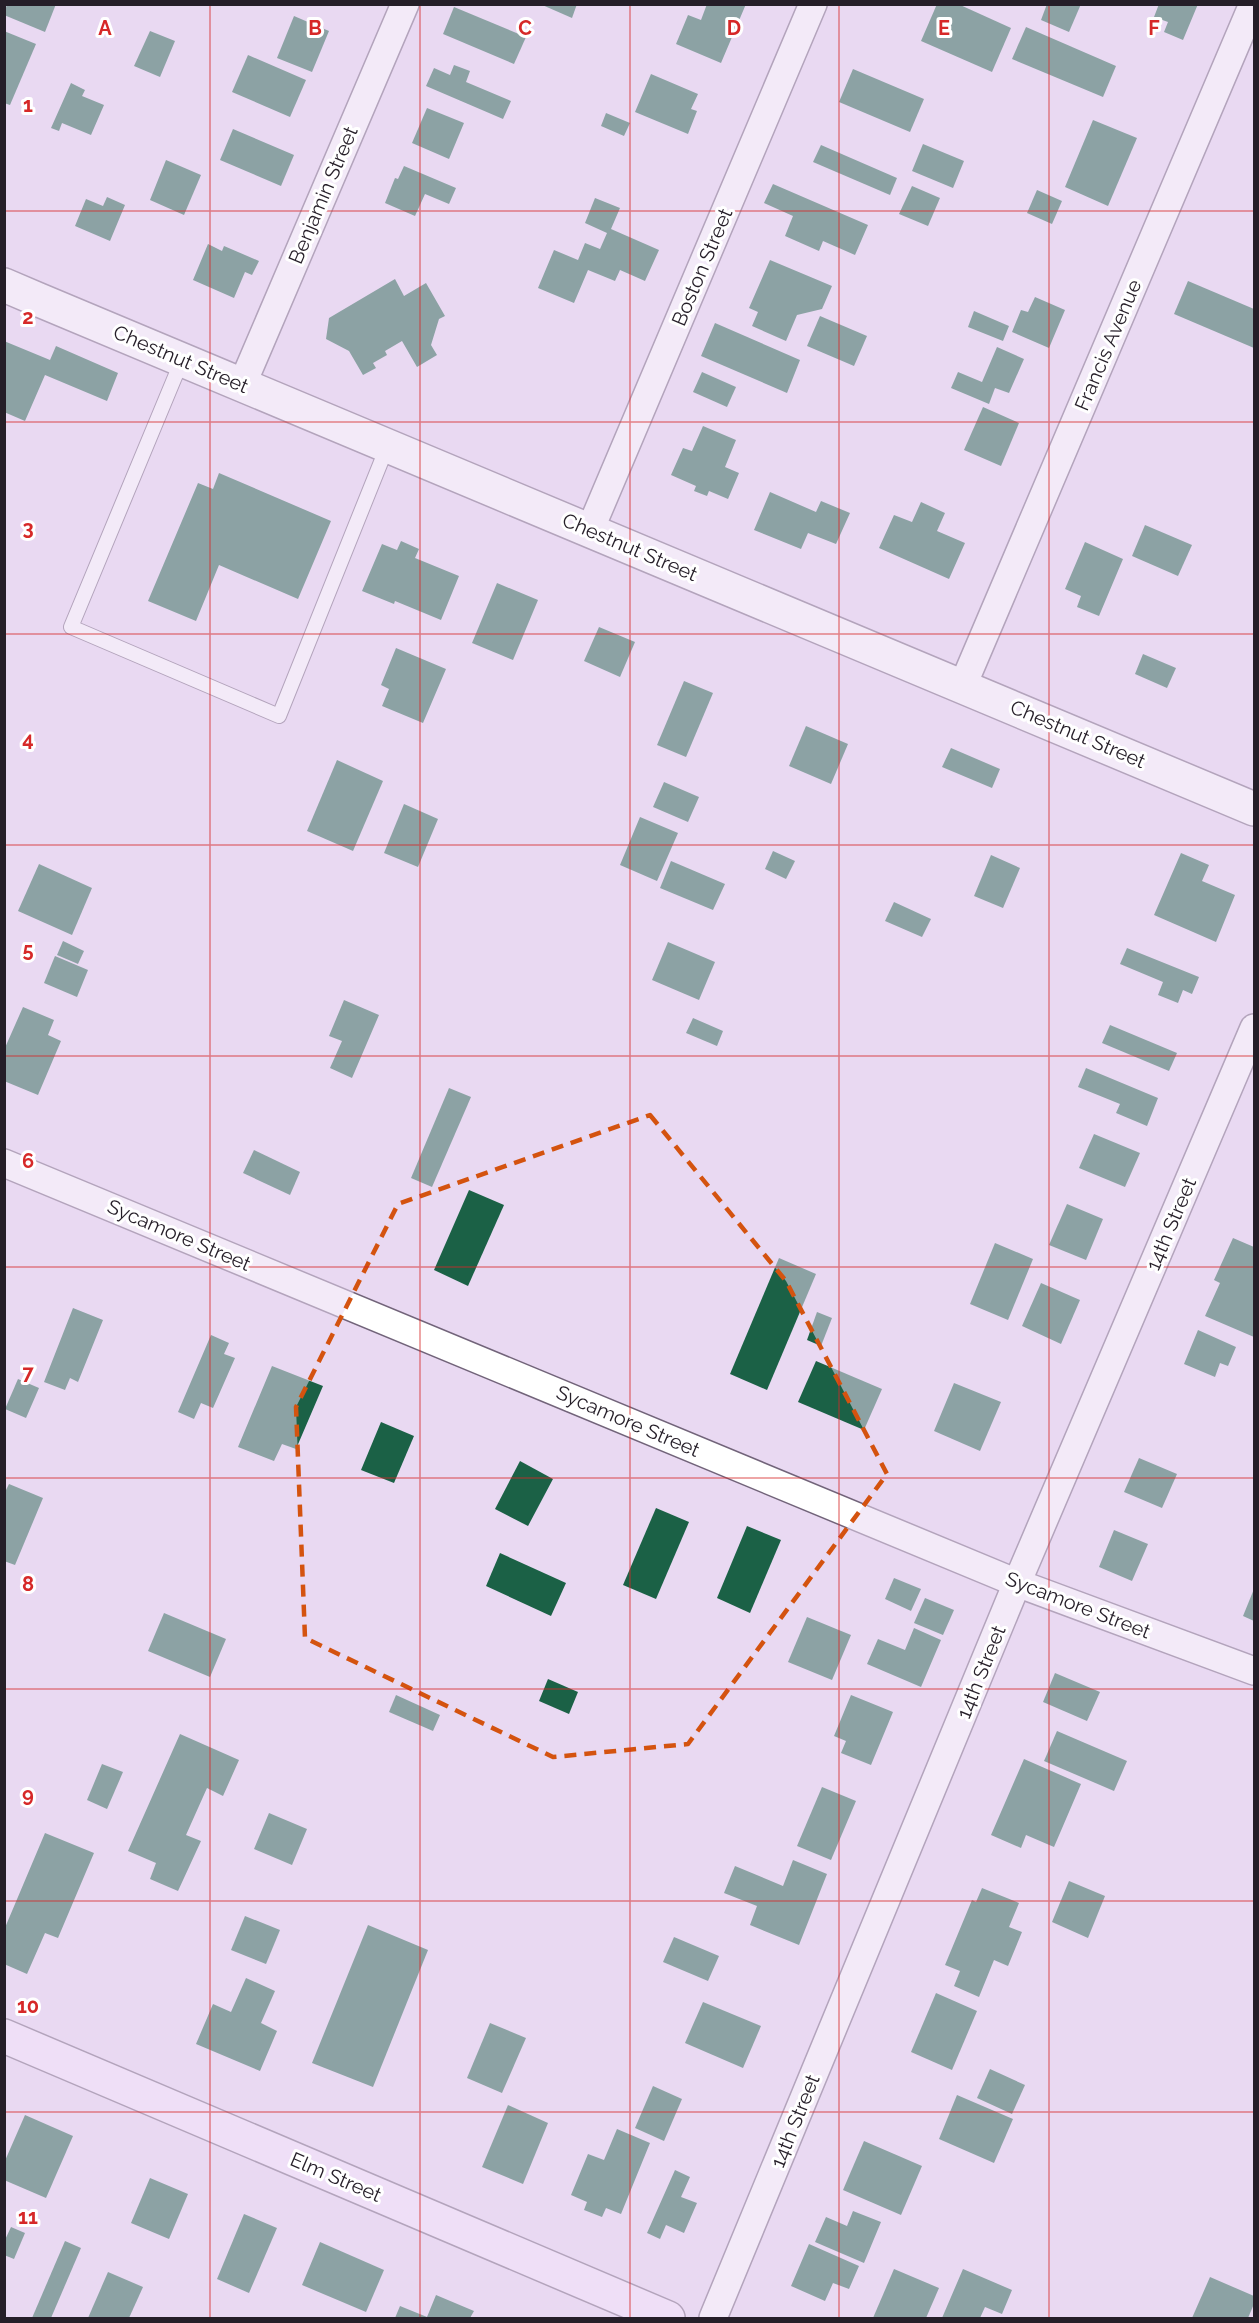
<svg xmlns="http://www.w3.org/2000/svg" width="1259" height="2323" font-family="Raleway,sans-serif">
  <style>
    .building { fill: #1b6146 }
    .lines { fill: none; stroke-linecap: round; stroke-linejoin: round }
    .service-casing { stroke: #72647a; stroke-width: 16 }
    .minor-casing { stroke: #72647a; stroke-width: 30 }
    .tertiary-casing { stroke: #72647a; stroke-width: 36 }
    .secondary-casing { stroke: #72647a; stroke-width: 36 }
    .service { stroke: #fff; stroke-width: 14 }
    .minor { stroke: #fff; stroke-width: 27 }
    .tertiary { stroke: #fff; stroke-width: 33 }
    .secondary { stroke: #f5e7fc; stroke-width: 33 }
    .marked { fill: none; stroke: #d4530f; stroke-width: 4.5; stroke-dasharray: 12 8; stroke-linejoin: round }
    .grid { fill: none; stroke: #d62828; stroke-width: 1.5; stroke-opacity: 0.55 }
    .labels { text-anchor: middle; stroke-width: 6; stroke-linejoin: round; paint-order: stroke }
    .street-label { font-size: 20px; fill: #251e28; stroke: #fff }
    .grid-label { font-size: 20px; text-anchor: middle; font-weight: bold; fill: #d62828; stroke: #fff; stroke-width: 6; stroke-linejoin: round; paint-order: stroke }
  </style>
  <rect width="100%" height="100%" fill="#e9d9f2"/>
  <g class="building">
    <path d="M7,4h49l-11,28 -41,-17z"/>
    <path d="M540,4h37l-5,14z"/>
    <path d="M707,4h39l-25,59 -45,-19 12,-29 13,5z"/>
    <path d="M937,4h21l53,24 -19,44 -71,-31z"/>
    <path d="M1047,4h34l-12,28 -28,-12z"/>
    <path d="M1159,4h39l-15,36 -19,-8 4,-10 -14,-5z"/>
    <path d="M454,7l72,30 -12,27 -71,-30z"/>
    <path d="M294,16l35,15 -17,41 -35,-14z"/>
    <path d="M1026,27l90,39 -13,31 -91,-38z"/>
    <path d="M4,31l32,13 -26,61 -6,-2z"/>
    <path d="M150,31l25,10 -15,36 -26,-11z"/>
    <path d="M248,55l58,25 -16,37 -58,-25z"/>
    <path d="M454,65l16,6 -4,11 45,19 -8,18 -77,-33 8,-18 16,7z"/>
    <path d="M853,69l71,30 -14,33 -71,-30z"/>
    <path d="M651,74l47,20 -7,15 6,2 -9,23 -53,-22z"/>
    <path d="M71,83l14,7 -3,6 22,9 -13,30 -29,-12 -3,8 -8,-3z"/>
    <path d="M427,108l37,15 -15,36 -37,-16z"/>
    <path d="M606,113l24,10 -6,13 -23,-10z"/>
    <path d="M1093,120l44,18 -29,68 -43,-19z"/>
    <path d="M233,129l61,26 -13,31 -61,-26z"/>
    <path d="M923,144l41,17 -11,27 -41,-17z"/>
    <path d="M821,145l76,33 -7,17 -77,-33z"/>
    <path d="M166,160l35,15 -17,40 -34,-15z"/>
    <path d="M404,166l52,22 -7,16 -24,-10 -10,22 -30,-13 10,-25 3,1z"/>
    <path d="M773,184l95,41 -13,30 -32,-14 -4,10 -34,-15 8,-20 -29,-13z"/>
    <path d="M912,186l28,12 -12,28 -29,-12z"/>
    <path d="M1037,190l25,11 -10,23 -25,-11z"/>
    <path d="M107,197l18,8 -15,36 -35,-15 11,-27 17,7z"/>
    <path d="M595,198l25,10 -9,21 48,21 -14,31 -25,-11 -5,11 -27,-11 -14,33 -36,-15 16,-38 24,10 7,-17 15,6 7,-16 -22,-10z"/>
    <path d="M208,244l14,7 2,-5 35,15 -7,14 -7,-3 -11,26 -41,-18z"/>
    <path d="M770,260l62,26 -10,23 -25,6 -11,26 -34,-15 6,-14 -9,-4z"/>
    <path d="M395,279l9,17 22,-13 19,33 -6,3 -8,26 6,10 -20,12 -15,-26 -17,10 2,4 -14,8 3,5 -13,7 -14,-24 -23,-12 3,-21z"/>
    <path d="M1188,281l66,28v39l-80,-34z"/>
    <path d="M1035,297l30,13 -16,38 -37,-16 9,-22 7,2z"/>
    <path d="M974,311l35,15 -6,15 -35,-14z"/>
    <path d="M820,316l47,20 -13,30 -47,-20z"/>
    <path d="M715,323l85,37 -13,33 -86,-37z"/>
    <path d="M4,341l46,19 6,-14 62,27 -11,28 -62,-26 -20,46 -21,-9z"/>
    <path d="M997,347l27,12 -15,34 -14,-5 -6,16 -38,-16 7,-16 24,10z"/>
    <path d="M702,372l34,15 -9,20 -34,-15z"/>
    <path d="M983,407l36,16 -18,43 -37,-16z"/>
    <path d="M703,426l33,14 -11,27 14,6 -11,26 -19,-8 -2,5 -13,-5 2,-5 -25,-11 12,-27 9,3z"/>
    <path d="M219,473l112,48 -33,78 -79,-34 -23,56 -48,-20 50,-118 15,6z"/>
    <path d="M770,492l46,20 5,-11 29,12 -14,31 -28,-11 -7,16 -47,-19z"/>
    <path d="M921,502l24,11 -8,18 28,12 -16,36 -70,-31 15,-33 18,7z"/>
    <path d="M1145,525l47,20 -14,31 -46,-20z"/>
    <path d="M401,541l18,8 -4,9 44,18 -18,44 -46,-19 -1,3 -32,-13 20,-47 15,6z"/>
    <path d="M1085,542l38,17 -24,57 -22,-9 4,-11 -16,-7z"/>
    <path d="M497,583l41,17 -25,60 -41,-17z"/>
    <path d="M599,627l36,15 -15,35 -36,-16z"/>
    <path d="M396,648l50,21 -23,54 -41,-17 7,-17 -8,-4z"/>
    <path d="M1143,654l33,14 -9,20 -32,-14z"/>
    <path d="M684,681l29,12 -27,64 -29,-12z"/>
    <path d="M806,726l42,18 -17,40 -42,-18z"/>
    <path d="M951,748l49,21 -8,19 -50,-21z"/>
    <path d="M337,760l46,21 -30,70 -46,-20z"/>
    <path d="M664,782l35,15 -11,25 -35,-15z"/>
    <path d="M404,804l34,15 -20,48 -34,-14z"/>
    <path d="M640,817l38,16 -21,48 -37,-16z"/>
    <path d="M773,851l22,10 -9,18 -21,-10z"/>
    <path d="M1181,853l28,12 -7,16 33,14 -19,47 -62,-27z"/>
    <path d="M991,855l29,13 -17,40 -29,-12z"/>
    <path d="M671,861l54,23 -12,26 -53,-22z"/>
    <path d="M39,864l53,24 -20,47 -54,-24z"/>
    <path d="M894,902l37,17 -9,18 -37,-16z"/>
    <path d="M63,941l21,10 -6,13 -21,-9z"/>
    <path d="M668,942l47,20 -16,38 -47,-20z"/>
    <path d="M1127,948l72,29 -7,17 -9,-4 -5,13 -20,-8 5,-13 -43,-18z"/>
    <path d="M55,956l33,14 -11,27 -33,-14z"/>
    <path d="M344,1000l35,15 -27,63 -22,-10 12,-27 -13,-5z"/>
    <path d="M23,1007l31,13 -6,15 13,6 -23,54 -34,-14v-31z"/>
    <path d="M693,1018l30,13 -6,15 -31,-13z"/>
    <path d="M1110,1025l67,28 -8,18 -67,-28z"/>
    <path d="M1086,1068l72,30 -11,28 -31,-13 4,-9 -42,-17z"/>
    <path d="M449,1088l22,9 -39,90 -21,-9z"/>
    <path d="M1094,1134l46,19 -15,34 -46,-19z"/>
    <path d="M254,1150l46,22 -10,23 -47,-22z"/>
    <path d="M469,1190l35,15 -36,81 -34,-16z"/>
    <path d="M1067,1204l36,15 -17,41 -37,-15z"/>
    <path d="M1233,1238l21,9v90l-49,-21 15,-33 -6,-3z"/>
    <path d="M995,1243l38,16 -25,61 -38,-16z"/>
    <path d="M779,1258l37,16 -49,116 -37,-16z"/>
    <path d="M1041,1283l39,17 -19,44 -39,-18z"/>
    <path d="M73,1308l30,12 -25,62 -8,-4 -5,12 -21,-8z"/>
    <path d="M817,1312l15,6 -11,28 -14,-6z"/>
    <path d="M1198,1330l38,17 -8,19 -8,-3 -5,14 -31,-13z"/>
    <path d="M211,1335l18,8 -5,11 11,4 -22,50 -12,-5 -7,16 -16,-7z"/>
    <path d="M816,1361l66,28 -18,41 -66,-28z"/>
    <path d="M272,1366l51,20 -27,63 -14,-5 -8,17 -36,-14z"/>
    <path d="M18,1379l21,9 -13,30 -21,-9z"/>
    <path d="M954,1383l47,19 -21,49 -46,-20z"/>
    <path d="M381,1422l33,14 -20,47 -33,-13z"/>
    <path d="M1139,1458l38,16 -15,34 -38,-16z"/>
    <path d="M520,1461l33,18 -25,47 -33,-17z"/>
    <path d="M9,1484l34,14 -28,67 -11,-4v-67z"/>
    <path d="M656,1508l33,14 -33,77 -33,-14z"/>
    <path d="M747,1526l34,14 -31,73 -33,-15z"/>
    <path d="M1114,1530l34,14 -16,37 -33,-14z"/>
    <path d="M500,1553l66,30 -15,33 -65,-30z"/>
    <path d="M894,1578l27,11 -10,22 -26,-12z"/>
    <path d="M1254,1589v32l-11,-5z"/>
    <path d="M925,1598l29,12 -11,25 -29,-12z"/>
    <path d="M164,1613l62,26 -16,38 -62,-26z"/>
    <path d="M807,1617l44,18 -19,45 -44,-18z"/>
    <path d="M914,1628l27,12 -20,47 -54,-23 11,-25 27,11z"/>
    <path d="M1055,1673l45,19 -13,29 -44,-19z"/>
    <path d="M548,1679l30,13 -9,22 -30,-13z"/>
    <path d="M396,1695l44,20 -7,16 -44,-19z"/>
    <path d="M851,1695l42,17 -22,53 -30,-12 5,-12 -12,-5z"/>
    <path d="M1057,1731l70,30 -13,30 -70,-30z"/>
    <path d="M180,1734l59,26 -16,36 -16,-8 -21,47 15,6 -23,50 -28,-12 6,-16 -28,-12z"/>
    <path d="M1024,1759l57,25 -27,63 -28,-12 -5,13 -30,-13z"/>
    <path d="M102,1764l21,8 -16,37 -20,-9z"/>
    <path d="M822,1787l34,14 -25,59 -34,-14z"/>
    <path d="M269,1813l38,16 -15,36 -38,-16z"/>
    <path d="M45,1833l49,20 -36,85 -13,-5 -18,41 -23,-10v-34z"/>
    <path d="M793,1860l34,14 -28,71 -49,-20 7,-19 -33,-13 11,-27 48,20z"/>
    <path d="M1069,1881l36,15 -17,42 -36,-16z"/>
    <path d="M982,1888l37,15 -10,24 13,5 -14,34 -14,-6 -15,37 -25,-11 6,-15 -15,-6 27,-65 4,2z"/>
    <path d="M245,1916l35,14 -14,34 -35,-14z"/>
    <path d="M368,1925l60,25 -55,137 -61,-24z"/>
    <path d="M674,1937l45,19 -11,25 -45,-19z"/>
    <path d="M246,1978l29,13 -14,32 16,8 -17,40 -64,-27 17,-40 18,8z"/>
    <path d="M936,1993l41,18 -25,59 -41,-18z"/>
    <path d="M703,2002l58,24 -18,42 -58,-25z"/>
    <path d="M490,2023l36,15 -24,55 -35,-15z"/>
    <path d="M990,2069l35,16 -13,29 -35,-16z"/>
    <path d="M653,2086l29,13 -18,42 -29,-13z"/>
    <path d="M957,2095l56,24 -19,44 -55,-24z"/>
    <path d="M508,2105l40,18 -25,61 -41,-17z"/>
    <path d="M25,2115l48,21 -27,62 -42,-18v-17z"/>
    <path d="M617,2129l33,14 -29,71 -15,-6 -4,9 -18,-7 3,-8 -16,-7 17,-41 16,6z"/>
    <path d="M864,2141l58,25 -21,49 -58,-25z"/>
    <path d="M675,2170l15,7 -9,20 16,6 -13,30 -18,-8 -6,14 -13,-6z"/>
    <path d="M150,2178l38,16 -19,45 -38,-16z"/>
    <path d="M853,2211l28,11 -17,41 -49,-21 11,-25 21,9z"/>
    <path d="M244,2214l33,14 -28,65 -32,-14z"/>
    <path d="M11,2227l14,6 -11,26 -10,-4v-13z"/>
    <path d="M65,2241l16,7 -30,70h-19z"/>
    <path d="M320,2242l64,28 -18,42 -64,-27z"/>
    <path d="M809,2244l50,22 -10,23 -16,-6 -8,18 -34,-15z"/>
    <path d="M894,2269l45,19 -13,30h-53z"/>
    <path d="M963,2269l49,21 -10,24 -17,-7 -5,11h-38z"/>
    <path d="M108,2272l35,15 -14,31h-41z"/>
    <path d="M1210,2277l44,19v8l-6,14h-56z"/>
    <path d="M436,2295l38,16 -4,7h-75l5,-12 27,11z"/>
  </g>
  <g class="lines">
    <g class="service-casing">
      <path id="service" d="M182,360l-111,267 208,89 108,-269"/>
    </g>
    <g class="minor-casing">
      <g id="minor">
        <path d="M242,385l163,-381"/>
        <path d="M590,530l223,-526"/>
        <path d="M963,685l290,-681"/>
        <path d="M4,1163l1013,420 237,88"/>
        <path d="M713,2318l304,-735 237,-555"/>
      </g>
    </g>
    <g class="tertiary-casing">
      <path id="tertiary" d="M4,285c416,177 835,347 1250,524"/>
    </g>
    <g class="secondary-casing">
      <path id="secondary" d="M4,2036l664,282"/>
    </g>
    <use href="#service" class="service"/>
    <use href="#minor" class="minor"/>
    <use href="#tertiary" class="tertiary"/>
    <use href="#secondary" class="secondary"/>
  </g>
  <path d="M0 0H1259V2323H0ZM650,1115l136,166 101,193 -199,270 -135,13 -248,-119 -9,-231 102,-203z" fill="#e9d9f2" fill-opacity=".55" fill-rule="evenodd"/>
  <path class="marked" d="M650,1115l136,166 101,193 -199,270 -135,13 -248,-119 -9,-231 102,-203z"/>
  <path class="grid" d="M210,4v2314M420,4v2314M630,4v2314M839,4v2314M1049,4v2314M4,211h1250M4,422h1250M4,634h1250M4,845h1250M4,1056h1250M4,1267h1250M4,1478h1250M4,1689h1250M4,1901h1250M4,2112h1250"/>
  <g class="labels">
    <g class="street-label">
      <text transform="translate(323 195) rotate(-67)" y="7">Benjamin Street</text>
      <text transform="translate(702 267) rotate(-67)" y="7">Boston Street</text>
      <text transform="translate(1108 345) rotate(-67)" y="7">Francis Avenue</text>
      <text transform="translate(181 359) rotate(23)" y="7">Chestnut Street</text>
      <text transform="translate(630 547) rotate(23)" y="7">Chestnut Street</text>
      <text transform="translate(1078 734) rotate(23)" y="7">Chestnut Street</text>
      <text transform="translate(1171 1224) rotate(-67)" y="7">14th Street</text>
      <text transform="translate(179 1235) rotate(23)" y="7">Sycamore Street</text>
      <text transform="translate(628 1421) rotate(23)" y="7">Sycamore Street</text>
      <text transform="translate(1078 1605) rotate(21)" y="7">Sycamore Street</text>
      <text transform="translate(981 1672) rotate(-68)" y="7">14th Street</text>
      <text transform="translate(795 2121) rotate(-68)" y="7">14th Street</text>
      <text transform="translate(336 2177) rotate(23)" y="7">Elm Street</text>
    </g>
  </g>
  <g class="grid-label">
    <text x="105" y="35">A</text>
    <text x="315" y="35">B</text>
    <text x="525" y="35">C</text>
    <text x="734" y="35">D</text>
    <text x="944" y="35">E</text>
    <text x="1154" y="35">F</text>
    <text x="28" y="112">1</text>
    <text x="28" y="324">2</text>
    <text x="28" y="535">3</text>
    <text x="28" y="746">4</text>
    <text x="28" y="957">5</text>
    <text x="28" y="1168">6</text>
    <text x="28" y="1380">7</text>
    <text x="28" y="1591">8</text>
    <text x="28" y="1802">9</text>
    <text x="28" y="2013">10</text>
    <text x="28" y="2224">11</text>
  </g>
  <rect width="1259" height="2323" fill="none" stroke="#251e28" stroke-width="12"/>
</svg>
